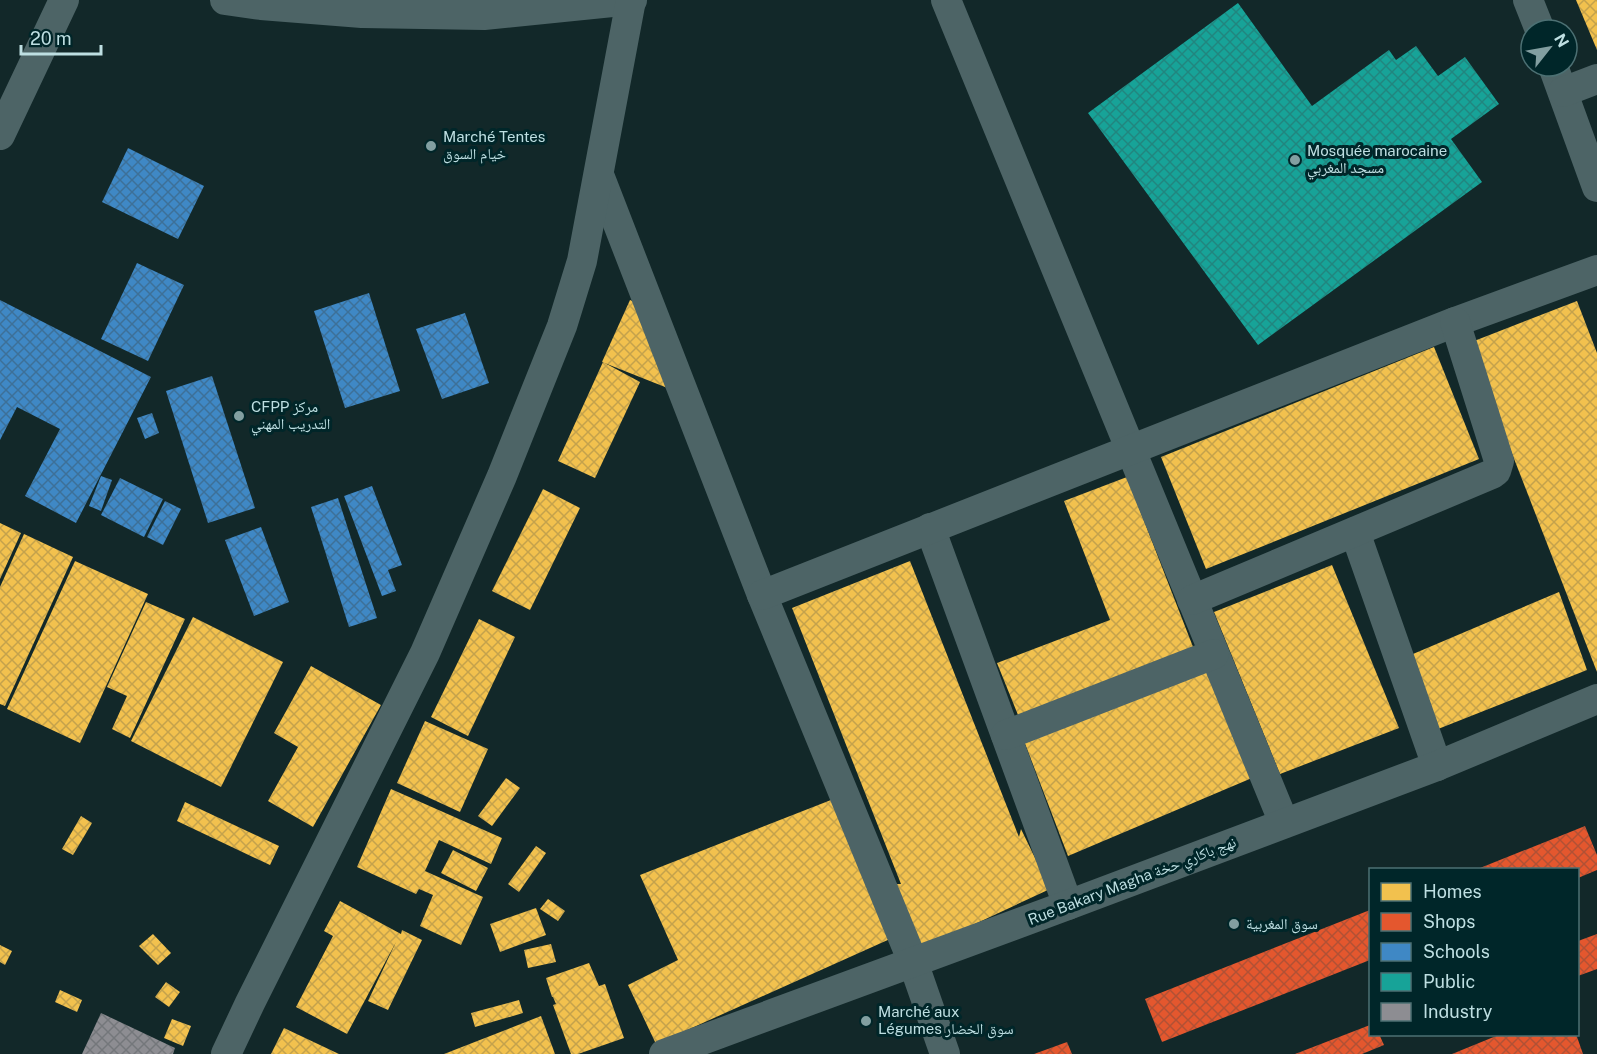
<svg xmlns="http://www.w3.org/2000/svg" width="1597" height="1054" font-family="'Public Sans','Noto Naskh Arabic',sans-serif">
  <style>
    .homes { fill: url(#homes-cross-hatch) }
    .shops { fill: url(#shops-cross-hatch) }
    .schools { fill: url(#schools-cross-hatch) }
    .public { fill: url(#public-cross-hatch) }
    .industry { fill: url(#industry-cross-hatch) }
    .lines { fill: none; stroke-linecap: round; stroke-linejoin: round }
    .minor { stroke: #4d6466; stroke-width: 30 }
    .poi-dot { fill: #829fa1; stroke: #002629; stroke-width: 2 }
    .labels { text-anchor: middle; stroke-width: 6; stroke-linejoin: round; paint-order: stroke }
    .poi-label { font-size: 15px; fill: #bedfe2; stroke: #002629; text-anchor: start }
    .street-label { font-size: 15px; fill: #bedfe2; stroke: #002629 }
  </style>
  <defs>
    <pattern id="homes-cross-hatch" width="8" height="8" patternUnits="userSpaceOnUse" patternTransform="scale(1.5)"><rect width="8" height="8" fill="#f2c14e"/><path d="M0 0l8 8M0 8l8-8" fill="none" stroke="#c4a24c"/></pattern>
    <pattern id="shops-cross-hatch" width="8" height="8" patternUnits="userSpaceOnUse" patternTransform="scale(1.5)"><rect width="8" height="8" fill="#e4572e"/><path d="M0 0l8 8M0 8l8-8" fill="none" stroke="#b15135"/></pattern>
    <pattern id="schools-cross-hatch" width="8" height="8" patternUnits="userSpaceOnUse" patternTransform="scale(1.5)"><rect width="8" height="8" fill="#3f88c5"/><path d="M0 0l8 8M0 8l8-8" fill="none" stroke="#3d7098"/></pattern>
    <pattern id="public-cross-hatch" width="8" height="8" patternUnits="userSpaceOnUse" patternTransform="scale(1.5)"><rect width="8" height="8" fill="#17a398"/><path d="M0 0l8 8M0 8l8-8" fill="none" stroke="#21867f"/></pattern>
    <pattern id="industry-cross-hatch" width="8" height="8" patternUnits="userSpaceOnUse" patternTransform="scale(1.5)"><rect width="8" height="8" fill="#8d8d92"/><path d="M0 0l8 8M0 8l8-8" fill="none" stroke="#74777b"/></pattern>
  </defs>
  <rect width="100%" height="100%" fill="#122829"/>
  <g class="homes">
    <path d="M1576,0h21v50z"/>
    <path d="M630,300l9,4 31,85 -68,-27z"/>
    <path d="M1577,301l20,52v319l-128,-329z"/>
    <path d="M1434,347l45,112 -273,110 -45,-112z"/>
    <path d="M603,362l37,20 -45,96 -37,-17z"/>
    <path d="M1127,477l68,175 -175,68 -23,-57 113,-43 -46,-119z"/>
    <path d="M543,489l37,19 -50,102 -38,-19z"/>
    <path d="M0,523l21,10 -21,46z"/>
    <path d="M24,534l49,23 -68,149 -5,-2v-117z"/>
    <path d="M75,561l73,33 -68,149 -73,-34z"/>
    <path d="M910,561l109,276 2,-8 29,60 -129,60 -31,-65h11l-109,-276z"/>
    <path d="M1332,565l67,163 -119,46 -66,-162z"/>
    <path d="M1559,592l28,78 -149,59 -25,-75z"/>
    <path d="M146,602l39,17 -55,119 -18,-9 15,-33 -20,-9z"/>
    <path d="M193,617l90,45 -62,125 -90,-46z"/>
    <path d="M479,619l36,18 -47,99 -37,-19z"/>
    <path d="M311,666l70,39 -68,122 -45,-26 30,-54 -24,-14z"/>
    <path d="M1209,670l43,108 -184,78 -44,-115z"/>
    <path d="M425,721l63,28 -28,63 -63,-29z"/>
    <path d="M506,778l14,10 -28,38 -14,-10z"/>
    <path d="M391,789l111,49 -11,26 -52,-24 -14,31 58,26 -22,48 -41,-19 13,-31 -14,-6 -3,5 -59,-27z"/>
    <path d="M831,800l59,139 -234,105 -28,-59 50,-25 -38,-85z"/>
    <path d="M185,802l94,44 -9,19 -93,-44z"/>
    <path d="M81,816l11,7 -19,32 -11,-6z"/>
    <path d="M536,846l10,7 -27,39 -11,-8z"/>
    <path d="M453,850l35,18 -12,23 -35,-18z"/>
    <path d="M548,899l17,12 -7,10 -18,-12z"/>
    <path d="M340,901l61,33 1,-4 20,10 -34,70 -20,-9 28,-59 -49,92 -51,-27 37,-71 -9,-5z"/>
    <path d="M536,908l10,27 -46,17 -10,-28z"/>
    <path d="M153,934l18,19 -13,12 -19,-19z"/>
    <path d="M551,944l5,18 -28,6 -4,-18z"/>
    <path d="M0,945l12,6 -7,14 -5,-3z"/>
    <path d="M589,963l10,23 6,-2 19,54 -46,16h-7l-18,-49 3,-1 -3,-7h-1l-6,-19z"/>
    <path d="M166,982l14,10 -11,15 -14,-10z"/>
    <path d="M60,990l22,10 -5,12 -22,-10z"/>
    <path d="M519,1000l4,13 -48,14 -4,-14z"/>
    <path d="M541,1016l14,38h-111z"/>
    <path d="M172,1019l19,7 -8,20 -19,-8z"/>
    <path d="M284,1028l55,26h-68z"/>
  </g>
  <g class="shops">
    <path d="M1585,826l12,29v15l-19,8v-8h-103z"/>
    <path d="M1370,910v50l-208,82 -17,-43z"/>
    <path d="M1597,934v35l-19,7v-35z"/>
    <path d="M1370,1025v9h9l5,11 -22,9h-67z"/>
    <path d="M1501,1034h75l7,20h-131z"/>
    <path d="M1067,1042l5,12h-38z"/>
  </g>
  <g class="schools">
    <path d="M128,148l76,38 -26,53 -76,-37z"/>
    <path d="M137,263l47,22 -36,76 -47,-22z"/>
    <path d="M369,293l31,98 -55,17 -31,-97z"/>
    <path d="M0,300l151,77 -75,146 -51,-27 35,-67 -43,-22 -17,33z"/>
    <path d="M465,313l24,70 -47,16 -26,-70z"/>
    <path d="M212,376l43,132 -47,15 -42,-132z"/>
    <path d="M152,413l7,20 -14,6 -8,-21z"/>
    <path d="M101,476l11,4 -11,31 -12,-5z"/>
    <path d="M120,478l43,21 -19,38 -43,-22z"/>
    <path d="M372,486l30,79 -14,5 8,21 -14,5 -38,-100z"/>
    <path d="M338,498l39,120 -28,9 -38,-120z"/>
    <path d="M165,501l16,8 -18,36 -16,-8z"/>
    <path d="M261,527l28,75 -35,14 -29,-76z"/>
  </g>
  <path class="public" d="M1238,3l74,103 77,-56 7,10 20,-14 22,30 27,-19 34,47 -48,35 31,43 -224,163 -170,-232z"/>
  <path class="industry" d="M101,1013l74,35 -2,6h-91z"/>
  <g class="lines">
    <g class="minor">
      <path d="M225,0l36,5 101,8 122,2 148,-15"/>
      <path d="M946,0l338,823"/>
      <path d="M1528,0l12,30"/>
      <path d="M1553,66l44,121"/>
      <path d="M1563,92l34,-13"/>
      <path d="M0,135l64,-135"/>
      <path d="M599,175l163,420 151,367 32,92"/>
      <path d="M930,528l138,377"/>
      <path d="M1355,532l82,234"/>
      <path d="M762,595l693,-273 142,-52"/>
      <path d="M1192,600l300,-126 4,-3 3,-10 -44,-139"/>
      <path d="M1006,735l208,-81"/>
      <path d="M226,1054l24,-51 175,-350 77,-177 60,-150 20,-65 49,-261"/>
      <path d="M664,1054l404,-149 369,-139 160,-67"/>
    </g>
  </g>
  <g class="poi-dot">
    <circle cx="431" cy="146" r="6"/>
    <circle cx="1295" cy="160" r="6"/>
    <circle cx="239" cy="416" r="6"/>
    <circle cx="1234" cy="924" r="6"/>
    <circle cx="866" cy="1021" r="6"/>
  </g>
  <g class="labels">
    <g class="poi-label">
      <text x="443" y="142">Marché Tentes<tspan x="443" dy="17">خيام السوق</tspan></text>
      <text x="1307" y="156">Mosquée marocaine<tspan x="1307" dy="17">مسجد المغربي</tspan></text>
      <text x="251" y="412">CFPP مركز<tspan x="251" dy="17">التدريب المهني</tspan></text>
      <text x="1246" y="929">سوق المغربية</text>
      <text x="878" y="1017">Marché aux<tspan x="878" dy="17">Légumes سوق الخضار</tspan></text>
    </g>
    <g class="street-label">
      <text transform="translate(1132 881) rotate(-21)" y="5">Rue Bakary Magha نهج باكاري حخة</text>
    </g>
  </g>
  <rect x="1369" y="868" width="210" height="168" fill="#002629" stroke="#4c7073" stroke-width="1.5"/>
  <rect x="1381" y="883" width="30" height="18" fill="#f2c14e" stroke="#4c7073" stroke-width="1.5"/>
  <text x="1423" y="898" font-size="18" fill="#bedfe2">Homes</text>
  <rect x="1381" y="913" width="30" height="18" fill="#e4572e" stroke="#4c7073" stroke-width="1.5"/>
  <text x="1423" y="928" font-size="18" fill="#bedfe2">Shops</text>
  <rect x="1381" y="943" width="30" height="18" fill="#3f88c5" stroke="#4c7073" stroke-width="1.5"/>
  <text x="1423" y="958" font-size="18" fill="#bedfe2">Schools</text>
  <rect x="1381" y="973" width="30" height="18" fill="#17a398" stroke="#4c7073" stroke-width="1.5"/>
  <text x="1423" y="988" font-size="18" fill="#bedfe2">Public</text>
  <rect x="1381" y="1003" width="30" height="18" fill="#8d8d92" stroke="#4c7073" stroke-width="1.5"/>
  <text x="1423" y="1018" font-size="18" fill="#bedfe2">Industry</text>
  <g transform="translate(1549 48) rotate(59)"><circle r="28" fill="#002629" stroke="#4c7073" stroke-width="1.5"/>
  <path d="M0-4.5L10 22L0 15L-10 22Z" fill="#829fa1"/>
  <text y="-9" font-size="16" font-weight="bold" text-anchor="middle" fill="#bedfe2">N</text>
  </g>
  <path d="M21 45v9h80v-9" fill="none" stroke="#bedfe2" stroke-width="3"/>
  <text x="30" y="45" font-size="18" fill="#bedfe2" stroke="#002629" stroke-width="4.5" paint-order="stroke">20 m</text>
</svg>
